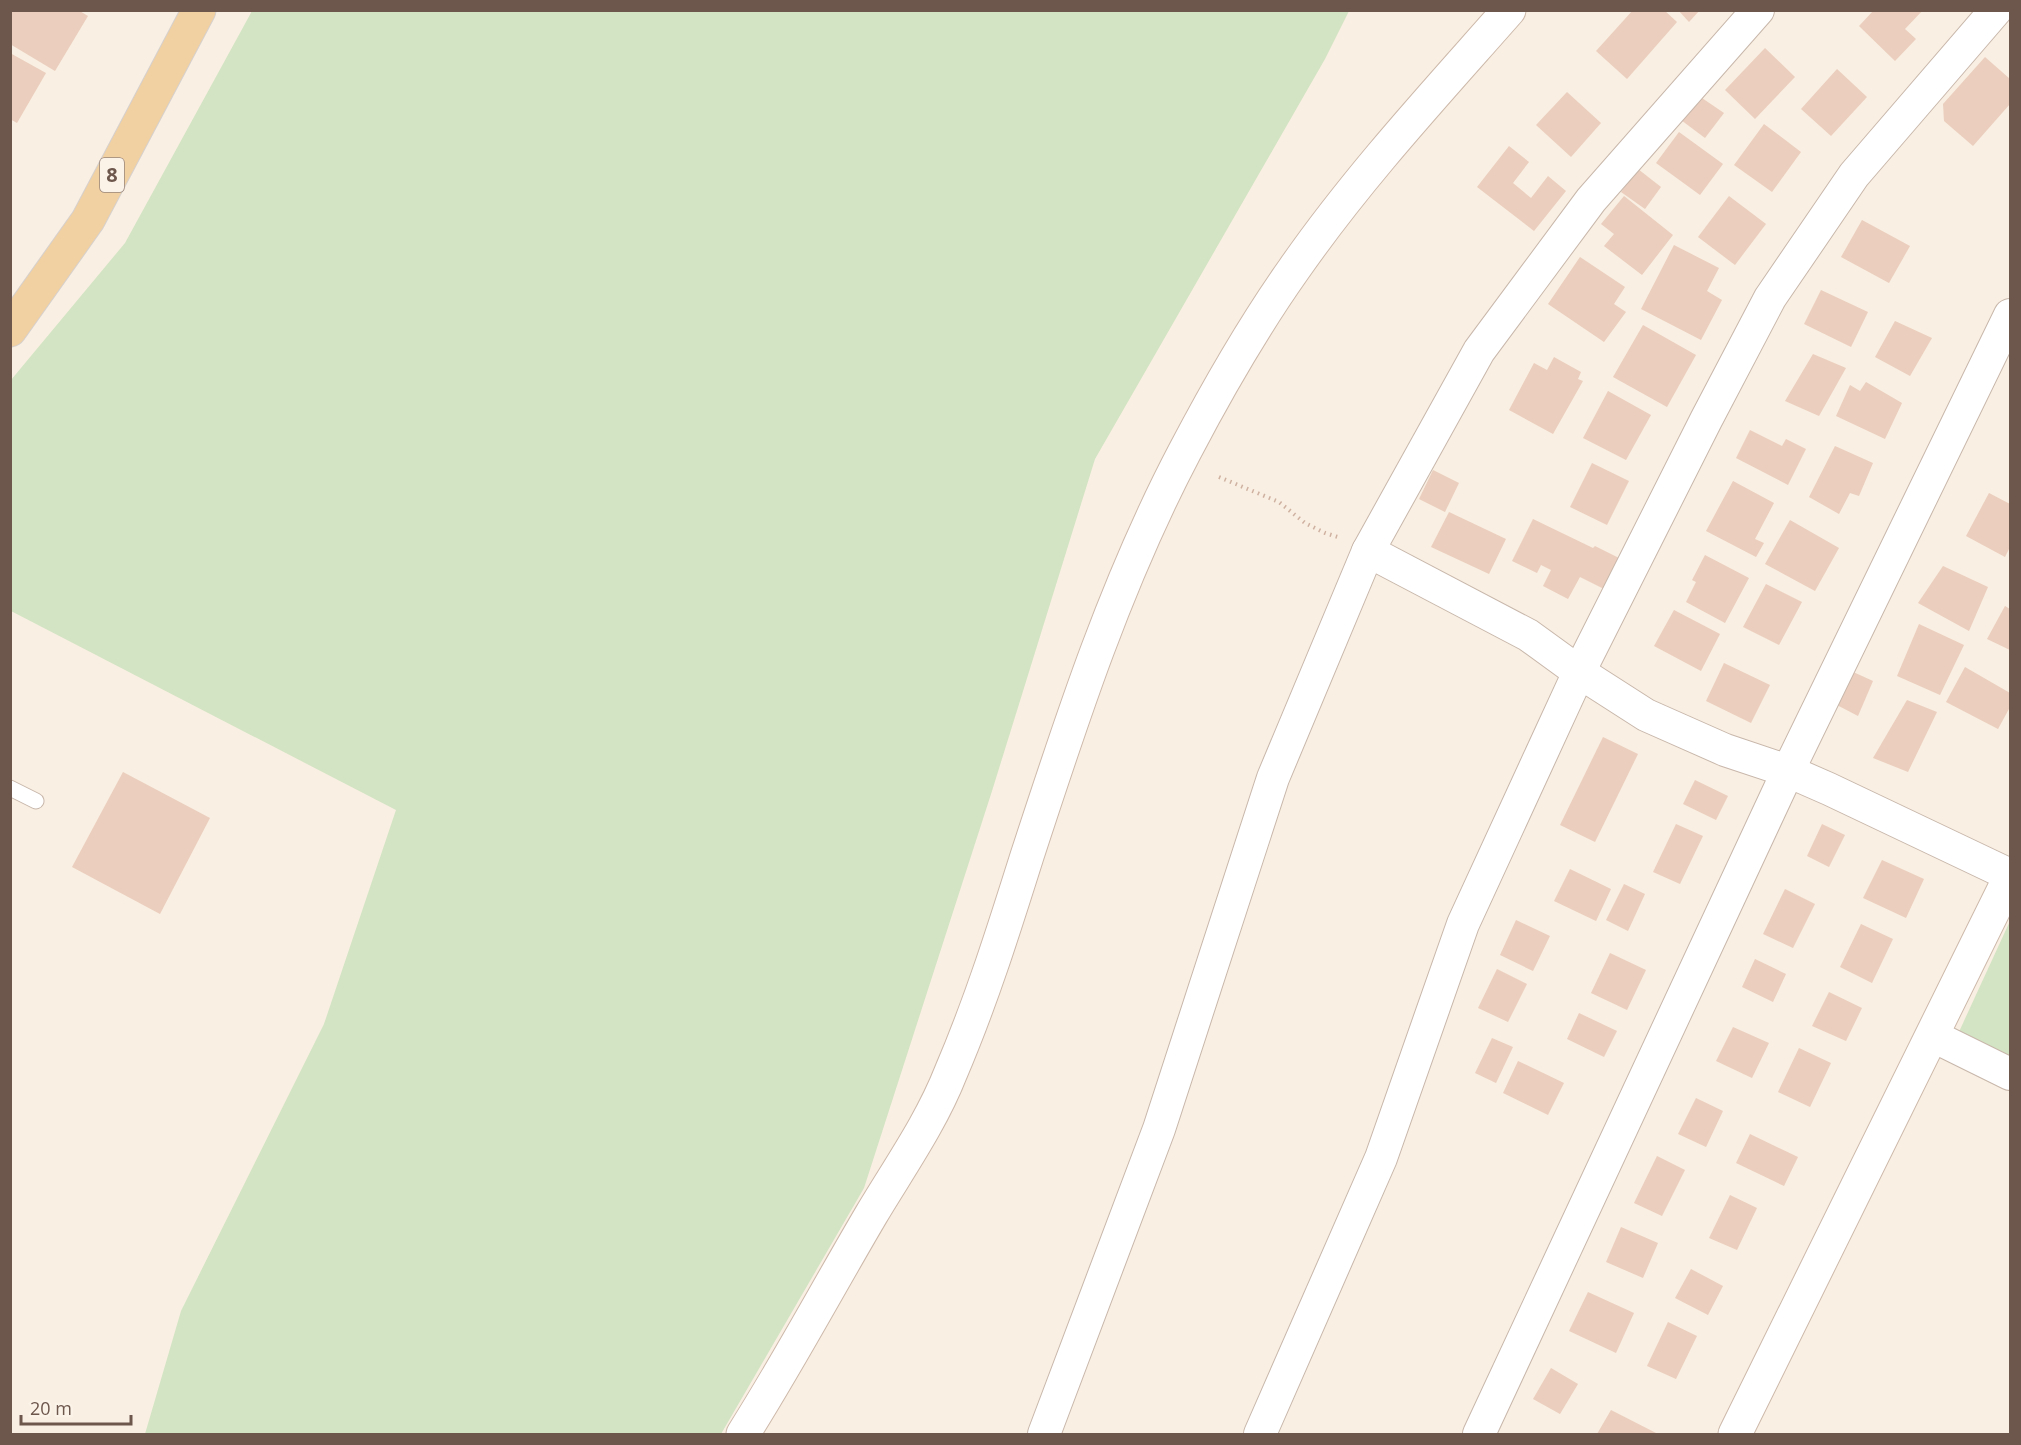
<svg xmlns="http://www.w3.org/2000/svg" width="2021" height="1445" font-family="'Open Sans',sans-serif">
  <style>
    .green { fill: #d2e4c3 }
    .building { fill: #ebcebd }
    .lines { fill: none; stroke-linecap: round; stroke-linejoin: round }
    .lane-casing { stroke: #c8b7ab; stroke-width: 17 }
    .street-casing { stroke: #c8b7ab; stroke-width: 34 }
    .secondary-casing { stroke: #cdb9ab; stroke-width: 35 }
    .primary-casing { stroke: #d6d0cd; stroke-width: 35 }
    .path { stroke: #cfb1a1; stroke-width: 4; stroke-dasharray: 1.5 4.5; stroke-linecap: butt }
    .lane { stroke: #fff; stroke-width: 15 }
    .street { stroke: #fff; stroke-width: 32 }
    .secondary { stroke: #fff; stroke-width: 33 }
    .primary { stroke: #f1d0a1; stroke-width: 33 }
    .labels { text-anchor: middle; stroke-width: 5; stroke-linejoin: round; paint-order: stroke }
    .shield { fill: #fcf3e8; stroke: #98857b; stroke-width: 1.5 }
    .shield-label { font-size: 20px; font-weight: bold; fill: #6d564c }
  </style>
  <rect width="100%" height="100%" fill="#f9efe2"/>
  <g class="green">
    <path d="M252,11h1097l-24,48 -230,400 -103,332 -128,397 -143,246h-576l36,-123 143,-287 72,-214 -385,-199v-231l114,-137z"/>
    <path d="M2010,921v139l-52,-26z"/>
  </g>
  <g class="building">
    <path d="M10,10h68l10,6 -33,55 -45,-27z"/>
    <path d="M1633,10h31l13,12 -50,57 -31,-28z"/>
    <path d="M1678,10h22l-11,12z"/>
    <path d="M1874,10h49l-18,19 11,10 -21,22 -36,-35z"/>
    <path d="M1765,48l30,29 -40,42 -30,-29z"/>
    <path d="M10,53l36,20 -29,50 -7,-4z"/>
    <path d="M1985,57l25,22v25l-37,42 -29,-25 -1,-17z"/>
    <path d="M1837,69l30,28 -36,39 -30,-27z"/>
    <path d="M1567,92l34,31 -30,34 -35,-32z"/>
    <path d="M1699,96l25,17 -19,25 -24,-18z"/>
    <path d="M1764,124l37,28 -29,40 -38,-27z"/>
    <path d="M1679,132l44,32 -23,31 -44,-32z"/>
    <path d="M1509,146l20,16 -16,21 18,15 17,-22 18,15 -32,40 -57,-44z"/>
    <path d="M1638,169l23,18 -16,22 -24,-17z"/>
    <path d="M1624,196l49,39 -31,40 -38,-29 10,-12 -13,-10z"/>
    <path d="M1729,196l37,28 -31,41 -37,-28z"/>
    <path d="M1862,220l48,26 -21,37 -48,-26z"/>
    <path d="M1674,245l45,23 -12,23 15,9 -21,40 -60,-31z"/>
    <path d="M1580,257l45,30 -11,17 12,8 -22,30 -56,-38z"/>
    <path d="M1821,290l47,22 -17,35 -47,-23z"/>
    <path d="M1895,321l37,17 -22,38 -35,-19z"/>
    <path d="M1643,325l53,30 -29,52 -54,-30z"/>
    <path d="M1813,354l33,14 -27,48 -34,-15z"/>
    <path d="M1554,357l27,15 -3,7 5,2 -30,53 -44,-24 25,-47 13,7z"/>
    <path d="M1866,382l36,21 -17,36 -49,-23 14,-31 10,6z"/>
    <path d="M1608,391l43,24 -25,45 -43,-22z"/>
    <path d="M1750,430l32,16 4,-7 20,10 -18,36 -52,-27z"/>
    <path d="M1835,446l38,17 -14,33 -9,-3 -11,21 -30,-17z"/>
    <path d="M1592,463l37,18 -22,44 -37,-18z"/>
    <path d="M1433,470l26,13 -14,29 -26,-13z"/>
    <path d="M1733,481l41,22 -19,36 9,4 -8,14 -50,-26z"/>
    <path d="M1989,493l21,11v43l-5,10 -39,-21z"/>
    <path d="M1449,512l57,27 -17,35 -58,-27z"/>
    <path d="M1533,519l60,29 2,-2 28,14 -15,31 -28,-14 -12,22 -25,-13 8,-16 -10,-5 -4,8 -25,-12z"/>
    <path d="M1790,520l49,28 -24,43 -50,-27z"/>
    <path d="M1705,555l44,23 -24,45 -39,-21 10,-20 -4,-2z"/>
    <path d="M1943,566l45,21 -19,44 -51,-28z"/>
    <path d="M1766,584l36,18 -23,43 -36,-18z"/>
    <path d="M2005,606l5,3v41l-23,-11z"/>
    <path d="M1674,610l46,24 -19,37 -47,-25z"/>
    <path d="M1919,624l45,21 -24,50 -43,-19z"/>
    <path d="M1724,663l46,22 -19,38 -45,-22z"/>
    <path d="M1965,667l45,26v14l-12,22 -52,-27z"/>
    <path d="M1851,671l22,10 -15,35 -23,-12z"/>
    <path d="M1907,700l30,12 -29,60 -35,-14z"/>
    <path d="M1603,737l35,17 -43,88 -35,-17z"/>
    <path d="M123,772l87,46 -50,96 -88,-47z"/>
    <path d="M1695,780l33,16 -12,24 -33,-16z"/>
    <path d="M1676,824l27,12 -23,48 -27,-12z"/>
    <path d="M1822,824l23,11 -16,32 -22,-11z"/>
    <path d="M1882,860l42,19 -18,39 -43,-20z"/>
    <path d="M1570,869l41,20 -15,32 -42,-20z"/>
    <path d="M1624,884l21,10 -17,37 -22,-11z"/>
    <path d="M1785,889l30,15 -22,44 -30,-14z"/>
    <path d="M1516,920l34,16 -17,35 -33,-16z"/>
    <path d="M1861,924l32,15 -21,44 -32,-16z"/>
    <path d="M1610,953l36,17 -19,40 -36,-17z"/>
    <path d="M1755,959l31,15 -13,28 -31,-15z"/>
    <path d="M1497,969l30,15 -19,38 -30,-14z"/>
    <path d="M1829,992l33,16 -16,33 -34,-15z"/>
    <path d="M1579,1013l38,18 -13,26 -37,-18z"/>
    <path d="M1733,1027l36,16 -17,35 -36,-17z"/>
    <path d="M1492,1038l21,9 -17,36 -21,-10z"/>
    <path d="M1799,1048l32,15 -21,44 -32,-15z"/>
    <path d="M1518,1061l46,22 -16,32 -45,-22z"/>
    <path d="M1696,1098l27,13 -17,36 -28,-13z"/>
    <path d="M1750,1134l48,23 -14,29 -48,-23z"/>
    <path d="M1657,1156l28,14 -23,46 -28,-13z"/>
    <path d="M1730,1195l27,13 -20,42 -28,-12z"/>
    <path d="M1621,1227l37,16 -15,35 -37,-16z"/>
    <path d="M1691,1269l32,17 -15,29 -33,-17z"/>
    <path d="M1588,1292l46,21 -18,40 -47,-22z"/>
    <path d="M1668,1322l29,14 -21,43 -29,-13z"/>
    <path d="M1551,1368l27,16 -18,30 -27,-15z"/>
    <path d="M1611,1410l47,24h-61z"/>
  </g>
  <g class="lines">
    <g class="lane-casing">
      <path id="lane" d="M10,788l26,13"/>
    </g>
    <g class="street-casing">
      <g id="street">
        <path d="M1758,10l-167,190 -112,151 -111,200 160,84 51,37 67,43 79,35 63,21 41,18 181,86"/>
        <path d="M1933,1036l77,38"/>
        <path d="M1044,1434l115,-305 114,-351 95,-227"/>
        <path d="M1260,1434l121,-276 82,-234 116,-252 127,-252 64,-122 84,-123 142,-165"/>
        <path d="M1479,1434l309,-663 222,-456"/>
      </g>
    </g>
    <g class="secondary-casing">
      <g id="secondary">
        <path d="M743,1434c45,-71 85,-146 128,-219 28,-47 60,-92 80,-143 30,-70 53,-143 76,-216 45,-138 90,-276 158,-405 33,-63 68,-124 109,-182 64,-92 141,-175 215,-259"/>
        <path d="M1735,1434l275,-557"/>
      </g>
    </g>
    <g class="primary-casing">
      <path id="primary" d="M10,330l78,-110 111,-210"/>
    </g>
    <path class="path" d="M1219,477l60,25 26,21 20,10 13,4"/>
    <use href="#lane" class="lane"/>
    <use href="#street" class="street"/>
    <use href="#secondary" class="secondary"/>
    <use href="#primary" class="primary"/>
  </g>
  <g class="labels">
    <rect class="shield" x="100" y="158" width="24" height="34" rx="4.5"/>
    <g class="shield-label">
      <text x="112" y="182">8</text>
    </g>
  </g>
  <rect width="2021" height="1445" fill="none" stroke="#6d564c" stroke-width="24"/>
  <path d="M21 1415v9h110v-9" fill="none" stroke="#6d564c" stroke-width="3"/>
  <text x="30" y="1415" font-size="18" fill="#6d564c" stroke="#fcf3e8" stroke-width="4.5" paint-order="stroke">20 m</text>
</svg>
